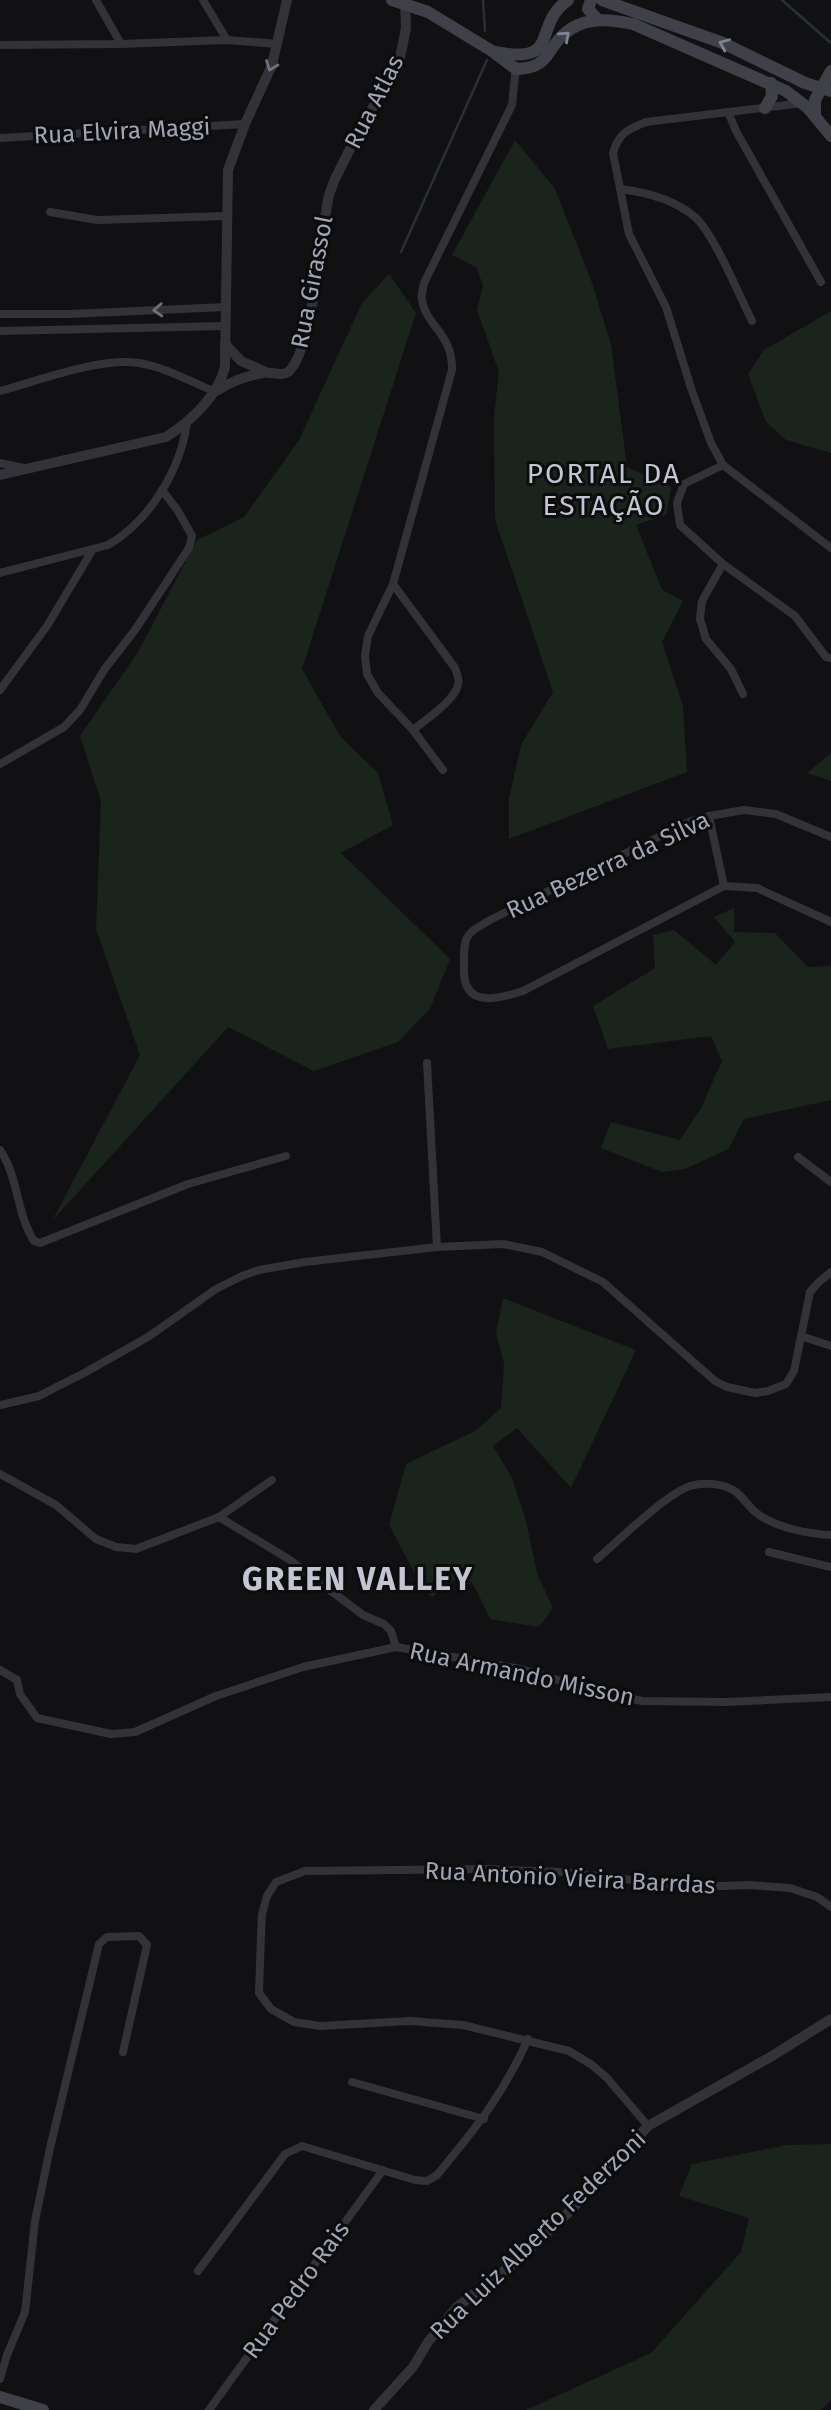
<svg xmlns="http://www.w3.org/2000/svg" width="831" height="2410" font-family="'Fira Sans',sans-serif">
  <style>
    .green { fill: #1b231d }
    .lines { fill: none; stroke-linecap: round; stroke-linejoin: round }
    .stream { stroke: #272f38; stroke-width: 2.5 }
    .minor { stroke: #323238; stroke-width: 8 }
    .tertiary { stroke: #323238; stroke-width: 10 }
    .secondary { stroke: #404148; stroke-width: 12 }
    .oneway { stroke: #7f838f }
    .oneway2 { stroke: #6f727d }
    .labels { text-anchor: middle; stroke-width: 6; stroke-linejoin: round; paint-order: stroke }
    .street-label { font-size: 24px; fill: #a1a6b5; stroke: #0c0c0e }
    .quarter-label { font-size: 28px; letter-spacing: 2px; fill: #c3c5d1; stroke: #0c0c0e }
    .district-label { font-size: 32px; font-weight: bold; letter-spacing: 2px; fill: #c3c5d1; stroke: #0c0c0e }
  </style>
  <rect width="100%" height="100%" fill="#111113"/>
  <g class="green">
    <path d="M515,140l40,49 36,91 20,64 16,123 44,20 -4,27 -31,11 26,65 21,11 -21,41 21,64 4,66 -178,67v-40l12,-54 32,-53 -58,-172 -1,-104 5,-44 -22,-62 6,-25 -7,-18 -24,-12z"/>
    <path d="M389,274l27,39 -114,356 38,67 38,37 15,52 -52,28 109,106 -20,50 -32,33 -84,29 -86,-44 -176,194 88,-166 -44,-126 5,-128 -21,-65 58,-84 59,-112 47,-23 55,-77 63,-137z"/>
    <path d="M831,311v142l-45,-13 -20,-18 -18,-48 16,-24z"/>
    <path d="M831,753v28l-24,-8z"/>
    <path d="M734,908v24l41,1 33,34 23,-1v134l-87,19 -16,30 -43,20 -23,3 -61,-24 10,-26 69,18 21,-32 21,-47 -11,-25 -103,13 -15,-43 62,-38 -2,-33 21,-5 42,35 19,-23 -21,-25z"/>
    <path d="M503,1298l133,52 -65,138 -54,-60 -24,18 19,32 13,39 13,59 15,32 -14,19 -49,-8 -13,-28 -12,-18 -33,24 -10,-10 -33,-62 17,-61 69,-33 26,-23 3,-44 -8,-32z"/>
    <path d="M831,2144v256l-10,10h-295l125,-57 90,-101 8,-34 -70,-22 13,-32 95,-19z"/>
  </g>
  <g class="lines">
    <g class="stream">
      <path d="M483,0l2,31"/>
      <path d="M782,0l49,43"/>
      <path d="M401,252l86,-192"/>
    </g>
    <g class="minor">
      <path d="M96,0l25,44"/>
      <path d="M203,0l24,40"/>
      <path d="M0,45l121,-1 106,-4 51,4"/>
      <path d="M803,103l-157,19c-18,7 -28,12 -33,31l16,81 37,73 25,81 20,55 12,22 108,83"/>
      <path d="M729,114l7,17 85,151"/>
      <path d="M0,138l245,-14"/>
      <path d="M620,189c25,3 55,11 75,28 19,17 44,78 57,104"/>
      <path d="M50,212l47,8 129,-4"/>
      <path d="M0,314h69l157,-7"/>
      <path d="M0,331l226,-5"/>
      <path d="M0,391c38,-10 100,-34 139,-28 26,4 52,19 77,29"/>
      <path d="M0,463l24,5"/>
      <path d="M723,465l-39,19 -7,19 3,22 43,39 72,52 31,41 5,1"/>
      <path d="M723,564l-21,37 -2,18 6,20 25,30 12,25"/>
      <path d="M0,573l108,-28c42,-24 73,-76 79,-123"/>
      <path d="M393,584l62,84c2,6 5,11 3,17 -3,15 -33,35 -45,45"/>
      <path d="M0,690l47,-64 46,-77"/>
      <path d="M0,764l64,-37 16,-17 24,-40 31,-40 54,-82 3,-12 -14,-25 -16,-21"/>
      <path d="M443,770l-30,-40 -35,-37 -11,-19 -2,-18 3,-20 25,-52 59,-214c1,-36 -26,-44 -30,-70 -1,-5 1,-12 2,-17l88,-178 4,-39"/>
      <path d="M709,816l15,70"/>
      <path d="M831,837l-55,-23 -32,-4 -35,6 -18,5 -201,99c-7,5 -18,9 -22,16 -5,8 -4,19 -4,28 -3,43 29,37 59,27l201,-105 33,2 74,34"/>
      <path d="M427,1063l10,184"/>
      <path d="M0,1150c19,28 16,63 34,91l6,2 148,-59 98,-28"/>
      <path d="M798,1157l33,25"/>
      <path d="M801,1336l30,10"/>
      <path d="M0,1405l39,-9 47,-24 62,-35 68,-48 26,-13 17,-6 46,-8 132,-15 66,-3 39,8 61,30 112,99 12,6 28,6 13,-2 18,-7 8,-13 16,-79 8,-9 13,-11"/>
      <path d="M0,1474l56,31 40,34 20,8 20,2 83,-32 53,-37"/>
      <path d="M219,1517l71,43 73,55 21,9 7,7 5,16"/>
      <path d="M769,1552l62,15"/>
      <path d="M597,1559c21,-18 69,-65 93,-73 13,-4 35,-3 46,6 9,7 14,17 23,23 20,13 49,19 72,20"/>
      <path d="M0,1670l17,10 3,14 17,24 74,16 24,-2 81,-36 87,-29 93,-20 125,22 60,18 61,14 84,1 105,-5"/>
      <path d="M352,2082l132,37"/>
      <path d="M648,2126l-41,-48 -15,-13 -23,-14 -106,-26 -53,-4 -90,5 -26,-4 -23,-13 -12,-16 2,-59 1,-20 5,-18 9,-14 29,-11 180,-2 78,3 130,15 56,-2 41,3 27,9 14,10"/>
      <path d="M198,2271l87,-117 17,-8 113,34 12,1 10,-6c38,-46 66,-80 91,-136"/>
      <path d="M0,2379l7,-24 18,-43 10,-91 15,-73 49,-204 8,-7 32,-1 8,9 -24,107"/>
      <path d="M209,2410l174,-240"/>
    </g>
    <g class="tertiary">
      <path d="M225,344l16,17 25,11"/>
      <path d="M218,390c14,-9 28,-14 45,-17 8,-2 18,4 25,-1 25,-20 33,-142 41,-177l6,-16 14,-28 51,-93 6,-30 -1,-23"/>
      <path d="M0,475l166,-38c25,-16 52,-41 59,-70l3,-197 17,-46 27,-59 15,-65"/>
      <path d="M374,2410l39,-43 15,-25 29,-35 61,-47 53,-50 77,-84 124,-70 59,-37"/>
    </g>
    <g class="secondary">
      <path d="M392,0l36,12 64,39 24,18c33,-1 29,-17 47,-34 20,-19 46,-16 70,-11l153,67 22,17 23,28"/>
      <path d="M591,0l-3,9 10,11"/>
      <path d="M602,0l121,43 82,40 26,8"/>
      <path d="M495,52c68,13 36,-26 73,-52"/>
      <path d="M765,108l7,-12 -1,-13"/>
      <path d="M815,115v-15l16,-29"/>
      <path d="M0,2397l43,13"/>
    </g>
  </g>
  <defs><path id="oneway-chevron" d="M-2-3.5L2.5 0L-2 3.5" fill="none" stroke-width="1.6" stroke-linecap="round" stroke-linejoin="round" transform="scale(1.75)"/></defs>
  <g class="oneway">
    <use href="#oneway-chevron" transform="translate(565 36) rotate(-42)"/>
    <use href="#oneway-chevron" transform="translate(724 44) rotate(-157)"/>
  </g>
  <g class="oneway2">
    <use href="#oneway-chevron" transform="translate(271 66) rotate(111)"/>
    <use href="#oneway-chevron" transform="translate(158 310) rotate(177)"/>
  </g>
  <g class="labels">
    <g class="street-label">
      <text transform="translate(374 102) rotate(-63)" y="8">Rua Atlas</text>
      <text transform="translate(122 131) rotate(-3)" y="8">Rua Elvira Maggi</text>
      <text transform="translate(312 282) rotate(-79)" y="8">Rua Girassol</text>
      <text transform="translate(608 865) rotate(-25)" y="8">Rua Bezerra da Silva</text>
      <text transform="translate(522 1674) rotate(12)" y="8">Rua Armando Misson</text>
      <text transform="translate(570 1878) rotate(3)" y="8">Rua Antonio Vieira Barrdas</text>
      <text transform="translate(538 2235) rotate(-44)" y="8">Rua Luiz Alberto Federzoni</text>
      <text transform="translate(296 2290) rotate(-54)" y="8">Rua Pedro Rais</text>
    </g>
    <g class="quarter-label">
      <text x="604" y="483">PORTAL DA<tspan x="604" dy="32">ESTAÇÃO</tspan></text>
    </g>
    <g class="district-label">
      <text x="358" y="1590">GREEN VALLEY</text>
    </g>
  </g>
</svg>
